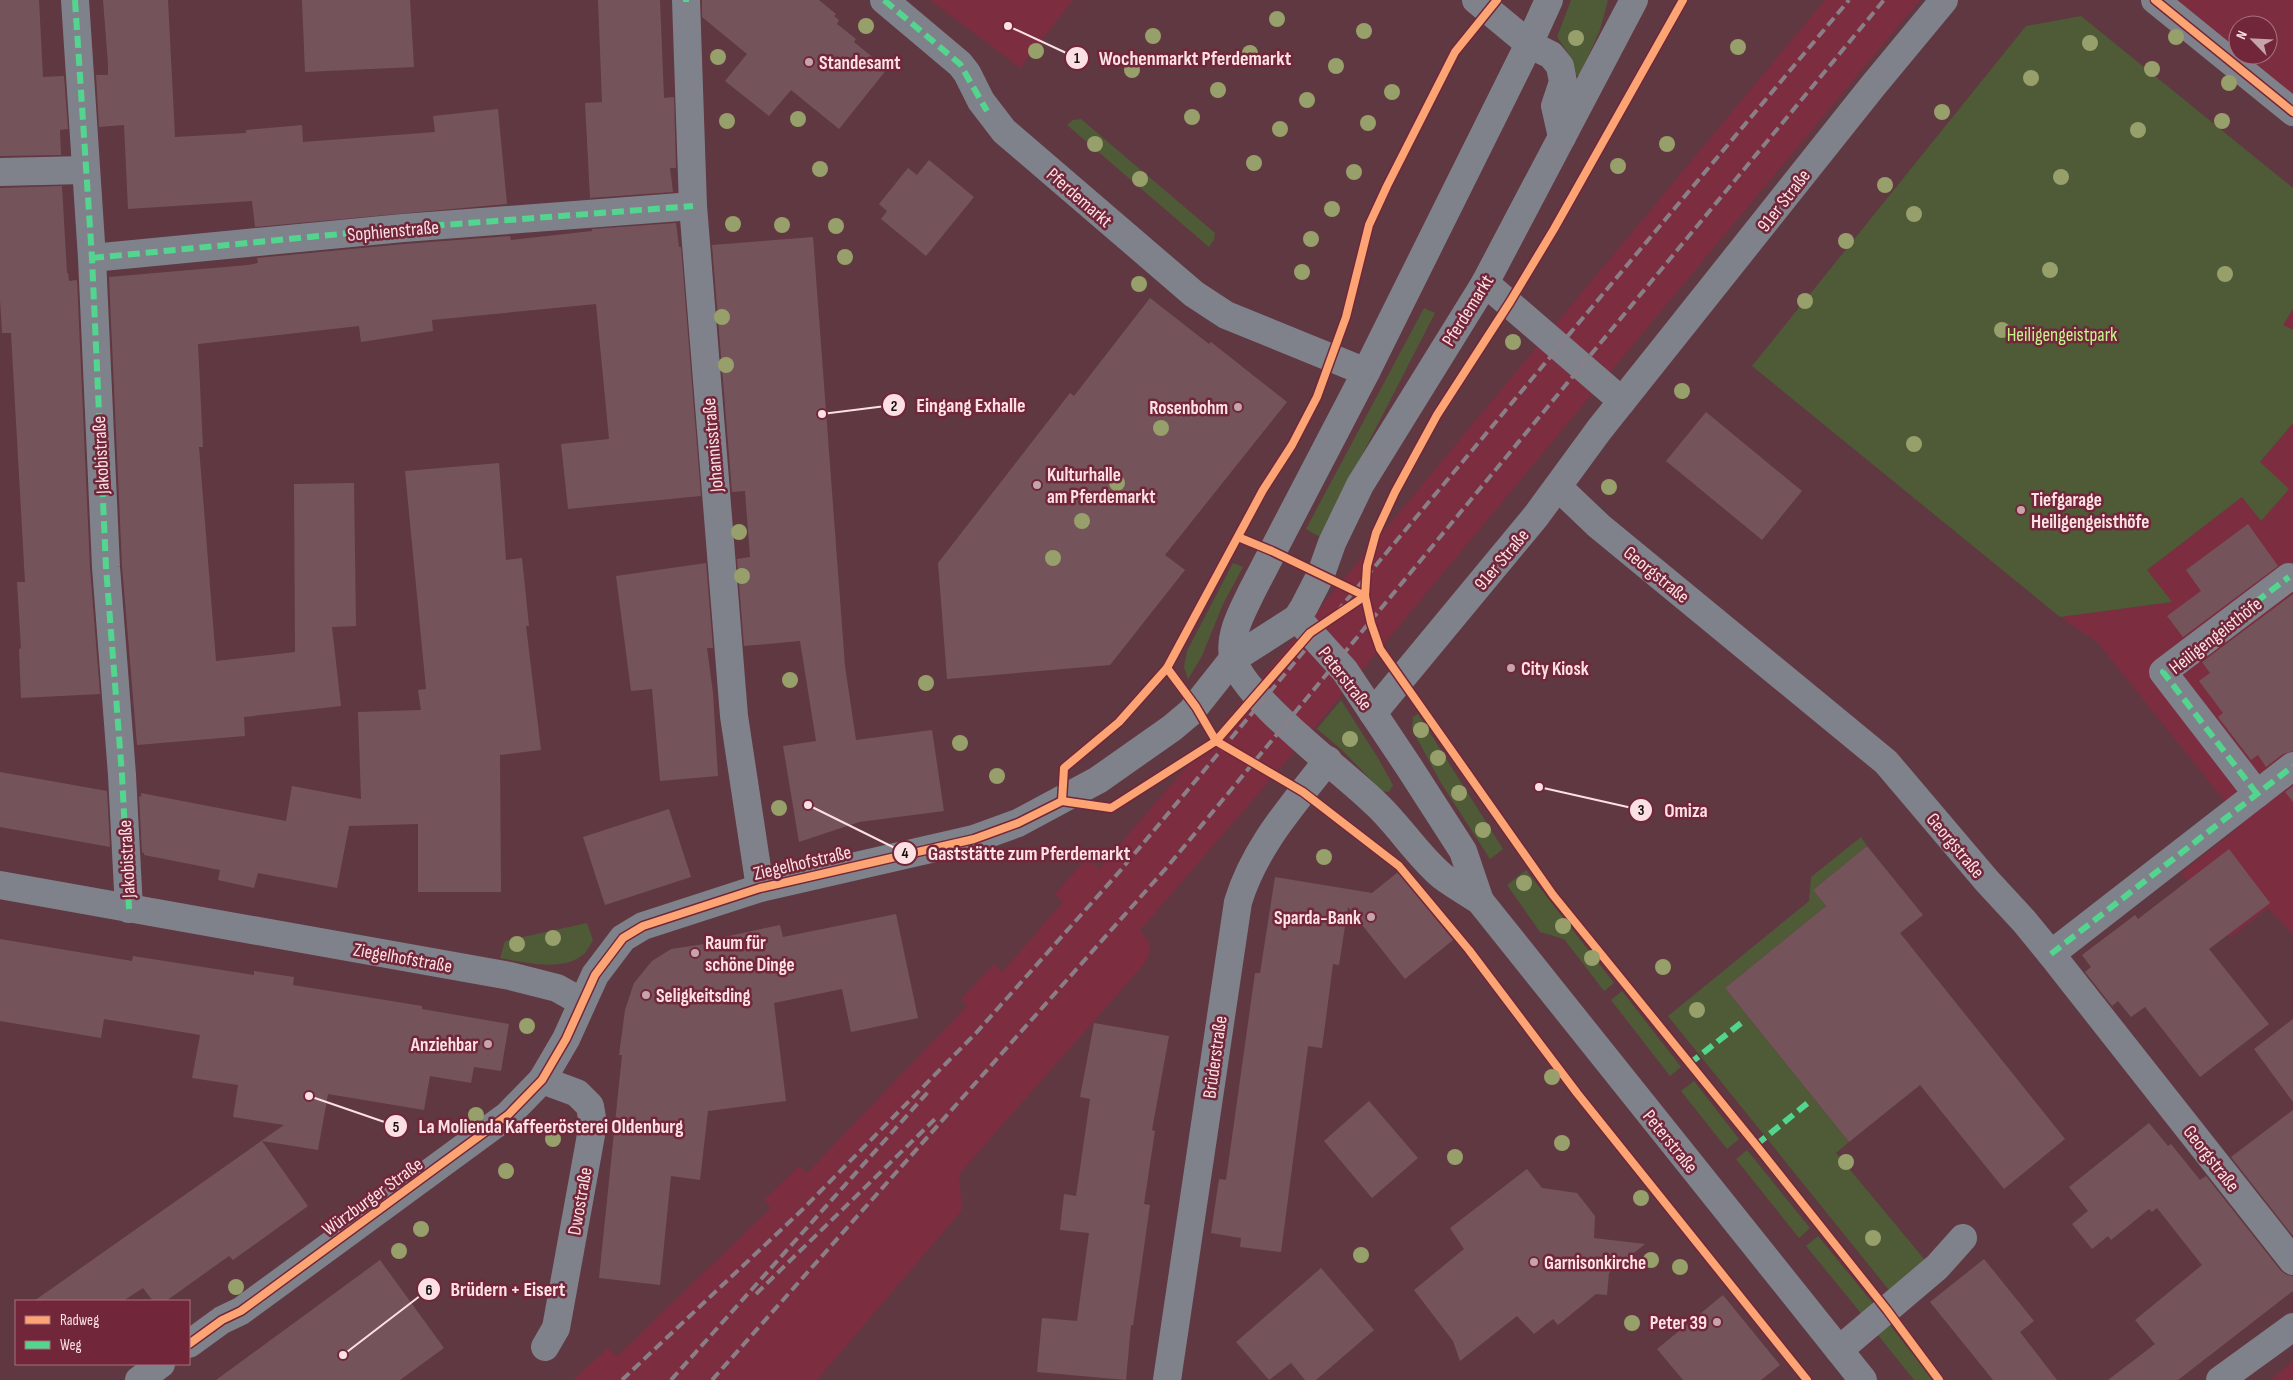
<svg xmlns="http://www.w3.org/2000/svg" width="2293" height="1380" font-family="'Sofia Sans Condensed',sans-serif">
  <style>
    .built { fill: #7c2e40; fill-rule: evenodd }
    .green { fill: #4f5a37 }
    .building { fill: #74545a }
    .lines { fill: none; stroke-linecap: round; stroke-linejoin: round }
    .minor { stroke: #80828b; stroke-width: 28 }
    .rail { stroke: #8a7f87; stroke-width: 4; stroke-dasharray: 10 5; stroke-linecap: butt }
    .quiet { stroke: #53d58f; stroke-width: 6; stroke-dasharray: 12 6; stroke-linecap: butt }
    .cycleway-casing { stroke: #712739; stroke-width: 11 }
    .cycleway { stroke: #fda474; stroke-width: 8 }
    .tree { fill: #979f6a }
    .poi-dot { fill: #c5a5ab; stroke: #712739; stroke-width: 2 }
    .labels { text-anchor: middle; stroke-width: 5; stroke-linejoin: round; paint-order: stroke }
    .poi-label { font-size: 19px; font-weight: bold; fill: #fce0e4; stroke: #712739; text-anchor: start }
    .street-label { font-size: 19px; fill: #fce0e4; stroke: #712739 }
    .park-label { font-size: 19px; fill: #c4f38c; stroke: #712739 }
    .leader { fill: none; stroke: #fce0e4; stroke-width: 2 }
    .callout-dot { fill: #fce0e4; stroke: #712739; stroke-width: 2 }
    .mark-label { font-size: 15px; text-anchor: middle; font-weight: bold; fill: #111 }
    .callout-label { font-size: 20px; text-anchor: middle; font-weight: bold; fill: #fce0e4; stroke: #712739; stroke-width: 5; stroke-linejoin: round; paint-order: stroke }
  </style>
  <rect width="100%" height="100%" fill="#603841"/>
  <g class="built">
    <path d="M930,0h143l-53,68z"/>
    <path d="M1825,0h95l-630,757 -150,173 9,12 1,9 -5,12 -186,211 3,36 -145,170h-244l35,-32 9,8 154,-148 -7,-8 35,-34 8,7 160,-167 -6,-7 33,-35 8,8 61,-70 -8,-8 32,-36 12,11 141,-165z"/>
    <path d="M2155,0h138v112zM2238,25h30v30h-30z"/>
    <path d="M2293,309v21l-10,-5z"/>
    <path d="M2293,423v512l-25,-27 -38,30 -49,-65 62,-49 -146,-182 -37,-25 111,-15 -24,-32 95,-73 19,24 -1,-59z"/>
    <path d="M2293,1361v19h-23z"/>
  </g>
  <g class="green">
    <path d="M1571,0h37l-8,30 -21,47 -5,-4 -2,-14 -15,-22z"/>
    <path d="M2081,16l212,172v121l-10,16 10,5v93l-33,39 29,27 -28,32 -19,-24 -95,73 25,32 -112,15 -308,-251 274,-340z"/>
    <path d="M1081,119l134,114 -1,7 -5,7 -142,-122 6,-5z"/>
    <path d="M1424,308l11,5 -115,224 -14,-8z"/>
    <path d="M1233,563l10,4 -20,37 -21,52 -14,23 -4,-12 3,-16z"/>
    <path d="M1341,700l37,58 15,27 -4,7 -7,-1 -40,-41 -25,-21z"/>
    <path d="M1418,714l85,135 -13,10 -49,-76 -29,-54 1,-12z"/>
    <path d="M1861,837l6,9 -54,44 13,16 -101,82 124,154 -13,11 89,107 -36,30 -221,-274 141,-115 2,-24z"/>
    <path d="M1526,870l88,113 -10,8 -40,-52 -24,-7 -33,-47z"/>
    <path d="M587,923l6,17c-2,4 -5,9 -8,13 -20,20 -60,9 -85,5l5,-17z"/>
    <path d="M1622,991l59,76 -11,9 -59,-76z"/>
    <path d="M1694,1081l45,58 -12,10 -46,-58z"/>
    <path d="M1747,1150l63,78 -11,10 -63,-79z"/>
    <path d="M1818,1236l59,72 -13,9 -58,-71z"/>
    <path d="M1886,1320l47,60h-19l-40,-50z"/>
  </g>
  <g class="building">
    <path d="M0,0h39l4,77 21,-1 4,53 -8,1 1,25 -61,1z"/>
    <path d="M103,0h65l7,137 71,-4v-3l56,-5 1,17 132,-10 -2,-16 65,-7 9,95 -252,23 -3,-26 -124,8 -4,-84 -25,2 -3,-52h12v-11z"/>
    <path d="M302,0h108l4,67 -109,5z"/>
    <path d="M598,0h62l4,98 10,-1 2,71h-6l3,24 -83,6 -5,-95 17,-1z"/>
    <path d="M702,0h117l17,14 -2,2 5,4 -2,4 19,15 -2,3 33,27 -48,60 -48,-39 -22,26 -44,-35 22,-27 -45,-37z"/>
    <path d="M929,160l45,37 -48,59 -45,-37 6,-8 -8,-7 29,-36 9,7z"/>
    <path d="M62,186l5,87h1l1,8 8,-1 13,288 10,126 -79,4 -2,-49 2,-1 -4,-66h8l-14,-249h-9l-2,-34v-111z"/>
    <path d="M676,223l3,24h2l20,249 -133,13 -7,-65 48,-5 -13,-135 -164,16 1,11 -72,11 -2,-16 -161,18 5,103h-4l17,214 79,-9 -1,-168 60,-1 2,143 -24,1 9,79 -97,11 1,19 -108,9 -15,-179 -13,-289 139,-12 10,-2 -1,-5 147,-14 106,-8 1,4 81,-9v-2z"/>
    <path d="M813,237l32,429 11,74 76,-10 12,81 -85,11 -60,20 -16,-96 33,-5 -16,-100 -56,5 -7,-87 13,-2 -5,-66 -13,1 -20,-247z"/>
    <path d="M1150,298l59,46 2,-2 76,60 -122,153 20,15 -75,95 -163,14 -9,-116 132,-170 4,3z"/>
    <path d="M1706,412l96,79 -40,49 -96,-79z"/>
    <path d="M499,463l7,97 16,-2 7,68h-3l15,124 -41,5 1,137h-83v-68l-69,2 -12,62 -79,-15 -4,15 -36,-8 2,-10 -76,-15v-2l-2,-1 -3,-56 2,1v-4l145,28 6,-35 69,13 -3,-87 63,-2 -3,-20 8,-1 -21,-218z"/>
    <path d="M2248,524l30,42 -95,71 -16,-21 34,-25 -15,-21z"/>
    <path d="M706,563l7,85h-6l6,45 5,83 -58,5 -8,-92 -21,2 -15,-115z"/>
    <path d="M2293,594v157l-10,3 -17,13 -8,-12 -7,5 -33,-43 5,-4 -24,-32 11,-8 -8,-11z"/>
    <path d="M0,772l107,19 3,56 -110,-20z"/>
    <path d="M2293,786v16l-8,-10z"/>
    <path d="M669,809l22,68 -86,28 -22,-68z"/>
    <path d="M1867,846l56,69 -23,18 165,206 -61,50 -84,-104 -71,57 -124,-154 101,-82 -13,-16z"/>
    <path d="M2229,849l41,54 -61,46 60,75 -69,53 -55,-70 -14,10 -13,-16 -6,5 -27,-34 6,-5 -9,-12 53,-40 3,4z"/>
    <path d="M1398,872l55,68 -48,39 -57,-72 -9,58 -6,-1 -11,84 -14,-2 -27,206 -41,-5 1,-9 -30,-5 8,-54 7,1 29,-207h5l15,-96 97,16z"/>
    <path d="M896,914l22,104 -67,14 -9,-43 -68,14 12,98 -78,10 -8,69 -29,-4 -11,109 -61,-7 23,-223h-3l6,-45 9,-27 18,-22 19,-12 54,-8 -1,-4 56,-12 3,12z"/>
    <path d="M0,939l132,22 1,-5 121,19v-4l40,6 -1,8 129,21v3l87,15 -8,47 -27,-4 -3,16 -41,-7 -6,34 -96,-16 -10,56 -56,-9 46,65 -75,54 -4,-4 -63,45h-13l-10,-13 -20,13h-89l250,-176 -51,-8 5,-32 -46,-7 8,-43 -96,-16 -3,19 -101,-17z"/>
    <path d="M2293,1019v83l-39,-53z"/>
    <path d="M1094,1023l75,13 -17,94 3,1 -11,73 6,1 -17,120h-2l-5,55 -89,-8 5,-54 35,3 12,-88 -29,-3 4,-36 12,2 14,-97 -10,-2z"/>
    <path d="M1369,1101l49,57 -46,40 -48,-57z"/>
    <path d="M2293,1110v126l-62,-79z"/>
    <path d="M2149,1123l19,23 3,-2 29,36 6,-4 75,95 6,4 6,1v15l-115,89h-70l47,-36 -20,-24 67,-55 -45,-57 -5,4 -3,-3 -38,31 -3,-4 -16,13 -20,-25 16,-13 -19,-24z"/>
    <path d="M1527,1169l15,19 35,5 18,23 -1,22 51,6 -36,29 -2,22 -11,-1 -38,31 -5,-6 -19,15 -17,-18 -57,45 -7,-20 -39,-51 50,-41 -14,-21z"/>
    <path d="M1984,1259l50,62 -14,11 37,48h-64l-63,-78z"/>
    <path d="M380,1260l64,88 -44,32h-184z"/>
    <path d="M1321,1268l53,62 -58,50h-11l-14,-17 -22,17 -33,-38z"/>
    <path d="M1723,1295l57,70 -19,15h-78l-26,-31z"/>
  </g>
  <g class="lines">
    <g class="minor">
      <path d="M75,0l17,258 14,309 16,208 7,134"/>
      <path d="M686,0l7,206 41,510 26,172"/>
      <path d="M884,0l76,64 7,9 14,28 23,30 190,163 32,21 140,57"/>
      <path d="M1476,0l53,44 22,11 9,11 3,16 -8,24 7,31"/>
      <path d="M1549,0l-20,44 -163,328 -113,217c-10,21 -24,44 -20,68 7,39 111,115 142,146 24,22 42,52 67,73 12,9 26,17 38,25l383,479"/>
      <path d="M2155,0l138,112"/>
      <path d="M0,172l85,-2"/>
      <path d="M92,258l311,-30 290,-22"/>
      <path d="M1485,283l137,118"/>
      <path d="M1559,488l40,38 287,236 101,119 37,40 27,33 242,307"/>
      <path d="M1297,618l48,53 64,96 54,84 17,50"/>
      <path d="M1373,713l163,-197 63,-86 273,-343 72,-87"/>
      <path d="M2257,794l-94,-122 126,-95"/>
      <path d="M0,885l510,91 47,12 25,14"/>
      <path d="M2051,954l242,-188"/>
      <path d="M542,1080l35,13 13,13 3,18 -37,204 -11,19"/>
      <path d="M189,1344l33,-24 19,-9 267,-196 34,-35 24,-41 29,-64 28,-37 20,-12 117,-38 214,-49 44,-16 80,-43 74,-52 19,-16 42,-53 64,-41 7,-11 17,-33 11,-31 28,-58 125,-202 149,-283"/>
      <path d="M1839,1350l98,-83 26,-29"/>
      <path d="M139,1380l22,-16"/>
      <path d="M1167,1380l71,-478c17,-56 55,-97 90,-142"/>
      <path d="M2220,1380l73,-53"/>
    </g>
    <g class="rail">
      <path d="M756,1294l180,-176"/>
      <path d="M622,1380l180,-170 174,-177 144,-162 729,-871"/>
      <path d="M671,1380l257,-288"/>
      <path d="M712,1380l456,-514 716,-866"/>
    </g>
    <g class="quiet">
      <path d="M75,0l17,258 14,309 16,208 7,134"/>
      <path d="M686,0v2"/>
      <path d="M884,0l76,64 27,47"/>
      <path d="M92,258l311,-30 290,-22"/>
      <path d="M2257,794l-94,-122 126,-95"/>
      <path d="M2051,954l242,-188"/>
      <path d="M1689,1064l56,-44"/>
      <path d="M1756,1145l53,-43"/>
    </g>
    <g class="cycleway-casing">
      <g id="cycleway">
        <path d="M1683,0l-129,229 -44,73 -73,113 -42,77 -19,41 -9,33 -2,30 6,27 9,26 173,246 203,250 131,165 52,70"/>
        <path d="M2155,0l138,112"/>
        <path d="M1238,537l34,14 93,45"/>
        <path d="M1167,668l29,39 20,34 87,51 96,74 70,84 108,143 230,287"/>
        <path d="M1062,801l2,-33 55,-46 48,-54 96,-178 29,-45 25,-48 29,-80 23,-92 18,-39 68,-134 42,-52"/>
        <path d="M1062,801l49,7 105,-67 94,-108 55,-37"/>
        <path d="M189,1344l33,-24 19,-9 267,-196 34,-35 24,-41 29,-64 28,-37 20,-12 117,-38 214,-49 44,-16 44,-22"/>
      </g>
    </g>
    <use href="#cycleway" class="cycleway"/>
  </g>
  <g class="tree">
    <circle cx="1277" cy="19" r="8"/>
    <circle cx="866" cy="26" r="8"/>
    <circle cx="1364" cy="31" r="8"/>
    <circle cx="1153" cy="36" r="8"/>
    <circle cx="2176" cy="37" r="8"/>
    <circle cx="1576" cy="38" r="8"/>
    <circle cx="2090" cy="43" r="8"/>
    <circle cx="1738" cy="47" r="8"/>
    <circle cx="1036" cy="51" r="8"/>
    <circle cx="1250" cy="53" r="8"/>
    <circle cx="718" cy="57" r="8"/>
    <circle cx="1336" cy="66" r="8"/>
    <circle cx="2152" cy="69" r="8"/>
    <circle cx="1132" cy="70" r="8"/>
    <circle cx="2031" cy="78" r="8"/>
    <circle cx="2229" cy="83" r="8"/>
    <circle cx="1218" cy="90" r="8"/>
    <circle cx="1392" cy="92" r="8"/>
    <circle cx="1307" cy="100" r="8"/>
    <circle cx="1942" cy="112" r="8"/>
    <circle cx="1192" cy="117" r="8"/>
    <circle cx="798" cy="119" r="8"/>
    <circle cx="727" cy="121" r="8"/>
    <circle cx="2222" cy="121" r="8"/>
    <circle cx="1368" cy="123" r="8"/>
    <circle cx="1280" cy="129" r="8"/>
    <circle cx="2138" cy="130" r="8"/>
    <circle cx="1095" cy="144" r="8"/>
    <circle cx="1667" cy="144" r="8"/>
    <circle cx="1254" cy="163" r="8"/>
    <circle cx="1618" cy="166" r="8"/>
    <circle cx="820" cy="169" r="8"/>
    <circle cx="1354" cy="172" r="8"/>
    <circle cx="2061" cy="177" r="8"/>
    <circle cx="1140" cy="179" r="8"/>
    <circle cx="1885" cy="185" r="8"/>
    <circle cx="1332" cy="209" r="8"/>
    <circle cx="1914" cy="214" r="8"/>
    <circle cx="733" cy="224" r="8"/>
    <circle cx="782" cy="225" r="8"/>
    <circle cx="836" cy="226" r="8"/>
    <circle cx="1311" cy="239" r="8"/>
    <circle cx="1846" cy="241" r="8"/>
    <circle cx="845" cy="257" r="8"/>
    <circle cx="2050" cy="270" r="8"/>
    <circle cx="1302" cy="272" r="8"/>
    <circle cx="2225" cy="274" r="8"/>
    <circle cx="1139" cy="284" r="8"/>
    <circle cx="1805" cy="301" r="8"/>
    <circle cx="722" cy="317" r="8"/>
    <circle cx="2002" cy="330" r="8"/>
    <circle cx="1513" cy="342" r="8"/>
    <circle cx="726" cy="365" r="8"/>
    <circle cx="1682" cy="391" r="8"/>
    <circle cx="1161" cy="428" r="8"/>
    <circle cx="1914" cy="444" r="8"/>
    <circle cx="1117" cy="483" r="8"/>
    <circle cx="1609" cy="487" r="8"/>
    <circle cx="1082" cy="521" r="8"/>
    <circle cx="739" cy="532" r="8"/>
    <circle cx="1053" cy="558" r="8"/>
    <circle cx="742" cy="576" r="8"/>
    <circle cx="790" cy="680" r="8"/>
    <circle cx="926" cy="683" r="8"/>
    <circle cx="1421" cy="730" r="8"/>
    <circle cx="1350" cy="739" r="8"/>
    <circle cx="960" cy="743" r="8"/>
    <circle cx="1438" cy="758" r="8"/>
    <circle cx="997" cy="776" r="8"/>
    <circle cx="1459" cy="793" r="8"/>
    <circle cx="779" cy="808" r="8"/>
    <circle cx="1483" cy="830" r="8"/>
    <circle cx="1324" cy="857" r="8"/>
    <circle cx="1524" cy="883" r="8"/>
    <circle cx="1563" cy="926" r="8"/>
    <circle cx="553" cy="938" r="8"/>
    <circle cx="517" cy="944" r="8"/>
    <circle cx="1592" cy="958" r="8"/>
    <circle cx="1663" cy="967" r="8"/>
    <circle cx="1697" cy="1010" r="8"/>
    <circle cx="527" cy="1026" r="8"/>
    <circle cx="1552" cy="1077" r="8"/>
    <circle cx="476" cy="1115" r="8"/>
    <circle cx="553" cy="1139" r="8"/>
    <circle cx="1562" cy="1143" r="8"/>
    <circle cx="1455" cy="1157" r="8"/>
    <circle cx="1846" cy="1162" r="8"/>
    <circle cx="506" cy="1171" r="8"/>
    <circle cx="1641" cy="1198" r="8"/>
    <circle cx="421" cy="1229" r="8"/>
    <circle cx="1873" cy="1238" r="8"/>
    <circle cx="399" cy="1251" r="8"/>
    <circle cx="1361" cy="1255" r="8"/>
    <circle cx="1651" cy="1260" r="8"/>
    <circle cx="1680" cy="1267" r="8"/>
    <circle cx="236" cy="1287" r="8"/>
    <circle cx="1632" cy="1323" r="8"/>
  </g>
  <g class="poi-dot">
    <circle cx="809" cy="62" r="5"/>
    <circle cx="1238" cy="407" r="5"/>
    <circle cx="1037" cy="485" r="5"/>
    <circle cx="2021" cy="510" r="5"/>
    <circle cx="1511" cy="668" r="5"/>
    <circle cx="1371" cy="917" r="5"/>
    <circle cx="695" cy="953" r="5"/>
    <circle cx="646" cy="995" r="5"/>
    <circle cx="488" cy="1044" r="5"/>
    <circle cx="1534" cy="1262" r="5"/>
    <circle cx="1717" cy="1322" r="5"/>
  </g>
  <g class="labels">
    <g class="poi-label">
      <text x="819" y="69">Standesamt</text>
      <text x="1228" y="414" text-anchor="end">Rosenbohm</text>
      <text x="1047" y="481">Kulturhalle<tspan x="1047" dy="22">am Pferdemarkt</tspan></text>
      <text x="2031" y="506">Tiefgarage<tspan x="2031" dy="22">Heiligengeisthöfe</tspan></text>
      <text x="1521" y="675">City Kiosk</text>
      <text x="1361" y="924" text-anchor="end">Sparda-Bank</text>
      <text x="705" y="949">Raum für<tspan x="705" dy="22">schöne Dinge</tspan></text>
      <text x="656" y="1002">Seligkeitsding</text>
      <text x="478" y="1051" text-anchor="end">Anziehbar</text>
      <text x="1544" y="1269">Garnisonkirche</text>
      <text x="1707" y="1329" text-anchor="end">Peter 39</text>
    </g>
    <g class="street-label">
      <text transform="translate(1080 197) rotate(41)" y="7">Pferdemarkt</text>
      <text transform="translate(1783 200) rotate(-52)" y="7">91er Straße</text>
      <text transform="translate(393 230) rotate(-5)" y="7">Sophienstraße</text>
      <text transform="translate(1467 310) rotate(-58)" y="7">Pferdemarkt</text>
      <text transform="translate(712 445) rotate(-95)" y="7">Johannisstraße</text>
      <text transform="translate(100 455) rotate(-93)" y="7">Jakobistraße</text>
      <text transform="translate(1501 559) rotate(-50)" y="7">91er Straße</text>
      <text transform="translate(1657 574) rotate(39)" y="7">Georgstraße</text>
      <text transform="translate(2215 635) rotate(-38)" y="7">Heiligengeisthöfe</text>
      <text transform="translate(1346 678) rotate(52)" y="7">Peterstraße</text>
      <text transform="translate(1956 845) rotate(50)" y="7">Georgstraße</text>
      <text transform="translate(126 859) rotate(-93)" y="7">Jakobistraße</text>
      <text transform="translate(802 862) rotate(-13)" y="7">Ziegelhofstraße</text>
      <text transform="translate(403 957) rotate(10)" y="7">Ziegelhofstraße</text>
      <text transform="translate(1214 1057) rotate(-82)" y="7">Brüderstraße</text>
      <text transform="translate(1671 1141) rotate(51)" y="7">Peterstraße</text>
      <text transform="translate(2212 1158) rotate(52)" y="7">Georgstraße</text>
      <text transform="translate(372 1196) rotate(-36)" y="7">Würzburger Straße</text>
      <text transform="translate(579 1201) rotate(-80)" y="7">Dwostraße</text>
    </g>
    <g class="park-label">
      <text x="2062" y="341">Heiligengeistpark</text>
    </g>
  </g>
  <path class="leader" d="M1008 26L1077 58M822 414L894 405M1539 787L1641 810M808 805L905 853M309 1096L396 1126M343 1355L429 1289"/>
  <g class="callout-dot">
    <circle cx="1008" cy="26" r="5"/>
    <circle cx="822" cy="414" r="5"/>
    <circle cx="1539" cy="787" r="5"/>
    <circle cx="808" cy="805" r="5"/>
    <circle cx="309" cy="1096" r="5"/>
    <circle cx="343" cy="1355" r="5"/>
    <circle cx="1077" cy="58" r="12"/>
    <circle cx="894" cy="405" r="12"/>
    <circle cx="1641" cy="810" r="12"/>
    <circle cx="905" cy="853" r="12"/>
    <circle cx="396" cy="1126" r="12"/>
    <circle cx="429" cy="1289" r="12"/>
  </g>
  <g class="mark-label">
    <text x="1077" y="63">1</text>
    <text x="894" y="411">2</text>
    <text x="1641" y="815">3</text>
    <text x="905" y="858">4</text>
    <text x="396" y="1132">5</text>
    <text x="429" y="1295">6</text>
  </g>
  <g class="callout-label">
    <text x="1195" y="65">Wochenmarkt Pferdemarkt</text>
    <text x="971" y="412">Eingang Exhalle</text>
    <text x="1686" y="817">Omiza</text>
    <text x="1029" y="860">Gaststätte zum Pferdemarkt</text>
    <text x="551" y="1133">La Molienda Kaffeerösterei Oldenburg</text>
    <text x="508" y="1296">Brüdern + Eisert</text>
  </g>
  <rect x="15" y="1300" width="175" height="65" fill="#712739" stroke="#a9717d"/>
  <rect x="25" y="1316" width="25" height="8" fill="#fda474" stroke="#a9717d"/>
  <text x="60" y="1325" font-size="15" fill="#fce0e4">Radweg</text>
  <rect x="25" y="1341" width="25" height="8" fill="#53d58f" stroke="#a9717d"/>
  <text x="60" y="1350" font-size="15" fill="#fce0e4">Weg</text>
  <g transform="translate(2253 40) rotate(294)"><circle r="24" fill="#712739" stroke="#a9717d"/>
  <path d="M0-4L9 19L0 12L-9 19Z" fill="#c5a5ab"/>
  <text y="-8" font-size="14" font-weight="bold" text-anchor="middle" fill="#fce0e4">N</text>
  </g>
</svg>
